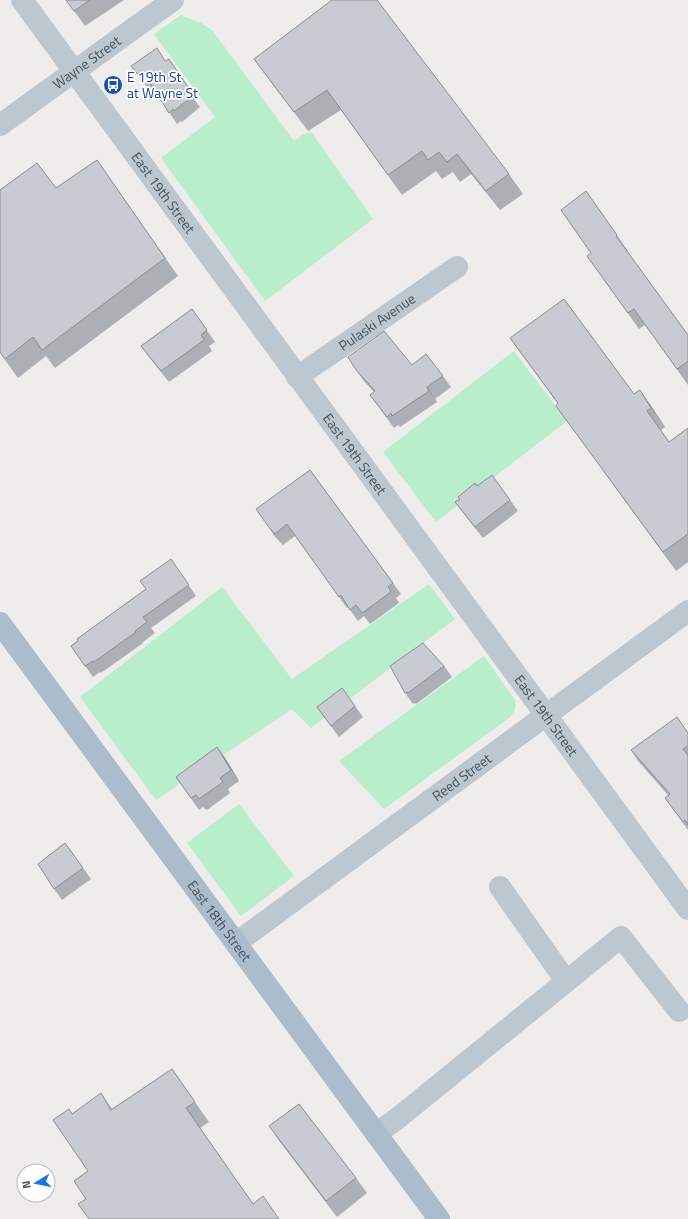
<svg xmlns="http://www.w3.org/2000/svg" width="688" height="1219" font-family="'Titillium Web',sans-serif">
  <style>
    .green { fill: #b8eecb }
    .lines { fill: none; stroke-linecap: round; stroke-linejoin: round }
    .minor { stroke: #bcc7cf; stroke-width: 22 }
    .major { stroke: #abbdcc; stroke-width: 22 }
    .wall { fill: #acafb4 }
    .shaded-wall { fill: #8c8e92 }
    .building { fill: #c8cbd1; stroke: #8c8e92 }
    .labels { text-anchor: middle; stroke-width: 3.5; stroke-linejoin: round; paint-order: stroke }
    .street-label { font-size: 14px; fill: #445059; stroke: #fff }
    .transit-label { font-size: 14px; fill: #164399; stroke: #fff; text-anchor: start }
  </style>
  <rect width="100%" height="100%" fill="#efecec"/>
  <g class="green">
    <path d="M181,15l20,8 11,7 82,111 8,-6 9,-3 62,87 -108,82 -104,-143 54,-41 -61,-83z"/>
    <path d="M514,351l53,70 -131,101 -53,-70z"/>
    <path d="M429,584l26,35 -144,109 -19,-19 -136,91 -76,-103 142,-110 70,92z"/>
    <path d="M484,656l31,44c2,8 -1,12 -6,18l-125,91 -45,-48z"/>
    <path d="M239,804l55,72 -53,40 -54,-73z"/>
  </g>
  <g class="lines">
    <g class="minor">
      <path id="s1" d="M22,0l666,909"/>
      <path id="s2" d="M0,125l173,-125"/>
      <path id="s3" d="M297,377l160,-110"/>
      <path d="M500,887l66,94"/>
      <path id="s4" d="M236,943l452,-332"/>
      <path d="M376,1134l22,-16 223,-181 58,74"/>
    </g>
    <path class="major" id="s5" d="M0,623l439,596"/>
  </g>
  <g class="wall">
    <path d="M66,0h58l-39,26z"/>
    <path d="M332,0l177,174 14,20 -23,16 -29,-36 -11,8 -7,-10 -11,7 -6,-8 -34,24 -61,-85 -33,21 -40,-53 -14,-19z"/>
    <path d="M169,59l27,39 -2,1 6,8 -18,15 -1,-1 -4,3 -22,-33 -3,2 -13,-16 -8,-11 35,-5z"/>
    <path d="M97,160l81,116 -123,92 -9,-12 -28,22 -18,-25 56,-165z"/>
    <path d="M586,191l42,60h-1l61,84v50l-43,-60 -6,4 -52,-73 4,-3z"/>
    <path d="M192,309l23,33 -6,4 3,5 -43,31 -20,-25 -8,-11z"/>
    <path d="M510,338l124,56 6,-4 13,19 12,18 -4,3 8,12 19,-14v134l-12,9 -106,-146 -14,-19 2,-2z"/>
    <path d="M412,365l31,11 8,11 -16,12 2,3 -37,25 -2,-2 -4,3 -24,-33 4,-3 -10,-11 -8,-11z"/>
    <path d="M310,470l91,124 -5,4 3,5 -29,21 -6,-8 -6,5 -10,-14 -1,1 -52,-72 -12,9 -8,-8 -7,-11z"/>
    <path d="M477,486l33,14 8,11 -35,27 -20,-25 -8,-11z"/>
    <path d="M171,559l25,37 -45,32 4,5 -12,9v1l-42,30 -1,-1 -7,5 -22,-31 75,-57z"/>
    <path d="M444,666l8,11 -36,27 -1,-1 -2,1 -8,-11z"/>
    <path d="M355,706l8,11 -24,20 -22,-30z"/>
    <path d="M688,733v97l-23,-32 3,-3 -30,-34 -7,-11z"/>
    <path d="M217,747l8,11 14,23 -11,8 2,4 -23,17 -4,-3 -4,3 -23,-33z"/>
    <path d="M65,843l26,36 -29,21 -8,-11z"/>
    <path d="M172,1069l37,53 -9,6 53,76 26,15 -193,-20 2,-28 13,-78 11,16z"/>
    <path d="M269,1126l87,52 11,15 -30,24 -57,-75z"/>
  </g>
  <g class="shaded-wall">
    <path d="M427,387l10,15 -8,-11z"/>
    <path d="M640,390l13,19 12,18 -14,-19z"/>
    <path d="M217,747l8,11 14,23 -8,-11z"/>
  </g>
  <g class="building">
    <path d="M66,0h24l-16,11z"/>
    <path d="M332,0h45l132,174 -23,17 -29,-37 -10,8 -8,-10 -11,8 -6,-9 -34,24 -61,-85 -33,22 -40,-53z"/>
    <path d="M157,48l8,13 4,-2 19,28 -2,1 7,8 -19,15 -1,-2 -4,4 -21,-34 -4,3 -13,-16z"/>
    <path d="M97,160l68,98 -123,92 -9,-13 -28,22 -5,-7v-162l37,-27 19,25z"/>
    <path d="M586,191l31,44 -1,1 72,99v26l-11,8 -43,-60 -6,4 -41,-57 4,-3 -30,-43z"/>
    <path d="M564,299l70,95 6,-4 11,18 -4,3 22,31 19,-14v106l-25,18 -107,-146 2,-3 -48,-65z"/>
    <path d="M192,309l15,21 -6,5 3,5 -43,31 -20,-25z"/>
    <path d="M384,331l28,34 14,-11 17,22 -16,11 2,4 -37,25 -1,-3 -4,4 -17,-22 5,-4 -19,-21 -8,-13z"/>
    <path d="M310,470l83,113 -5,4 3,5 -29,21 -6,-8 -6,5 -9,-15 -2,2 -52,-73 -12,10 -7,-8 -12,-17z"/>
    <path d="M492,475l18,25 -35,27 -20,-25 5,-3 -2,-2 17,-14 2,3z"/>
    <path d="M171,559l18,26 -46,32 4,5 -12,9 1,1 -42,30 -1,-1 -8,5 -14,-20 7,-5 -1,-2 69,-50 -6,-8z"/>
    <path d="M423,643l21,23 -36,27v-1l-3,1 -15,-27z"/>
    <path d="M342,688l13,18 -24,20 -14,-19z"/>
    <path d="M677,717l11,16v13l-5,3 5,6v70l-3,-5 -2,2 -18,-24 5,-4 -39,-44z"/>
    <path d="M217,747l14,23 -11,8 3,4 -24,17 -3,-4 -5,3 -15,-21z"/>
    <path d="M65,843l18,25 -29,21 -16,-25z"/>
    <path d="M172,1069l23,33 -9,6 67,96 10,-8 16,23h-190l-11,-15 8,-5 -12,-18 14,-10 -35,-51 16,-11 3,5 29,-21 10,17z"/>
    <path d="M299,1104l57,74 -30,23 -57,-75z"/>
  </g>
  <defs>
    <g id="bus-disc" transform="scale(1)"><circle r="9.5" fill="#1a4fb4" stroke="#fff"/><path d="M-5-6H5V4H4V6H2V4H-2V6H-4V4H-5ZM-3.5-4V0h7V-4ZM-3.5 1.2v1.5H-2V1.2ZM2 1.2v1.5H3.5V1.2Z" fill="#fff"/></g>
  </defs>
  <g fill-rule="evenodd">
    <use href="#bus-disc" x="113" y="85"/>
  </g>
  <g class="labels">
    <g class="street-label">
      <text dy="5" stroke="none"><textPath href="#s2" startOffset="107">Wayne Street</textPath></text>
      <text dy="5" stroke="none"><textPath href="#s1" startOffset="239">East 19th Street</textPath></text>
      <text dy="5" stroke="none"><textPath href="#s3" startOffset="97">Pulaski Avenue</textPath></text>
      <text dy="5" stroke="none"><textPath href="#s1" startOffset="563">East 19th Street</textPath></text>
      <text dy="5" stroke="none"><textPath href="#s1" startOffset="887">East 19th Street</textPath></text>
      <text dy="5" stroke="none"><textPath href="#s4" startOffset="280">Reed Street</textPath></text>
      <text dy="5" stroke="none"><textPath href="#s5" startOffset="370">East 18th Street</textPath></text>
    </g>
    <g class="transit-label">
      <text x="127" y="82">E 19th St<tspan x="127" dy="16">at Wayne St</tspan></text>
    </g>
  </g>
  <g transform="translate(36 1183) rotate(260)"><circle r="19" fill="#ffffff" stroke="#b4b9bd"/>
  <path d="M0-3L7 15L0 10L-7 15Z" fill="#1777de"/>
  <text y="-6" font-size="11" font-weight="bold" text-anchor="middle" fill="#445059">N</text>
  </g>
</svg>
